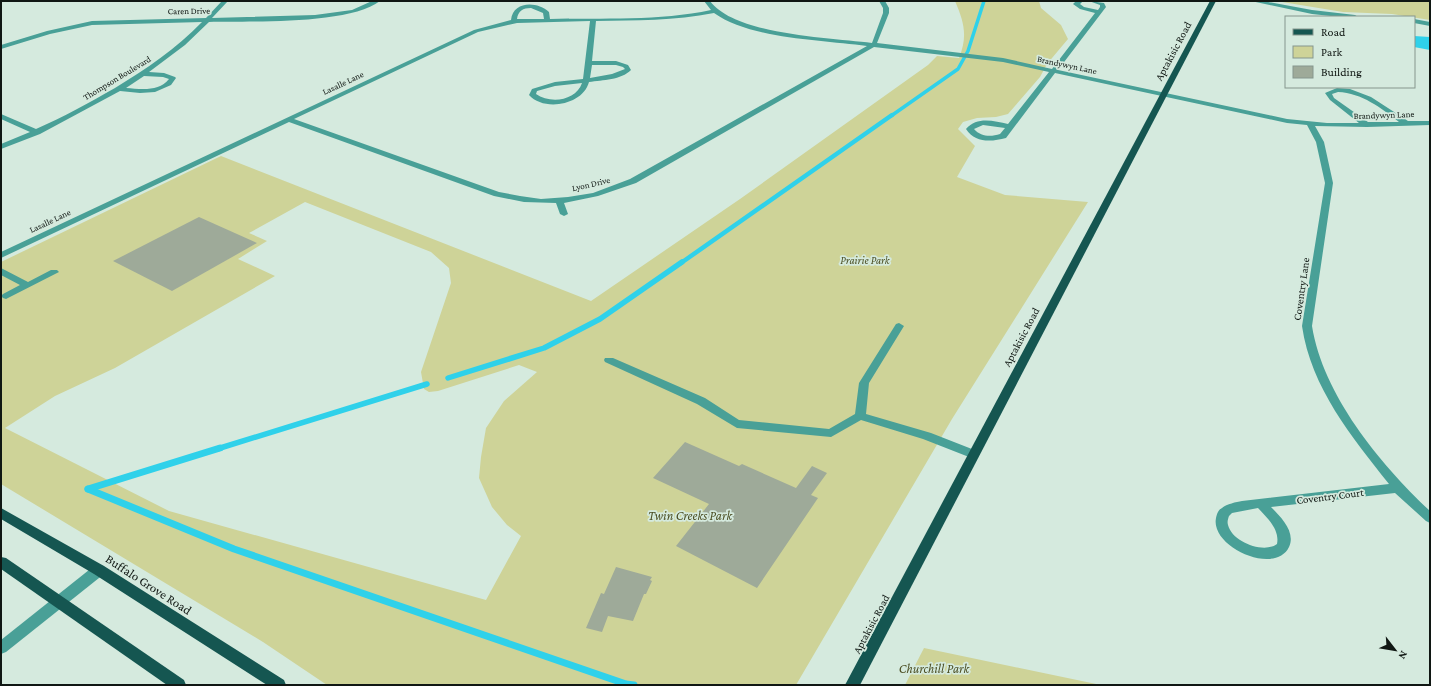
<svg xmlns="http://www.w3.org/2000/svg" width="1431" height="686" font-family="'Crimson Pro',serif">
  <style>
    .green { fill: #ced398; fill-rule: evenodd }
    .water { fill: #2fd1ea }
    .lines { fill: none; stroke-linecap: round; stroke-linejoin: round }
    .stream-far3 { stroke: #2fd1ea; stroke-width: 3.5 }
    .stream-far2 { stroke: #2fd1ea; stroke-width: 4.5 }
    .stream-far1 { stroke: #2fd1ea; stroke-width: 5.5 }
    .stream { stroke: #2fd1ea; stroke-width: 7 }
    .building { fill: #9eaa99 }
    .minor { fill: #49a097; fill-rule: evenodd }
    .major { fill: #155651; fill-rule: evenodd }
    .labels { text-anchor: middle; stroke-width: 3.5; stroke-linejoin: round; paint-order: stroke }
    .far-street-label { font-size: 9px; fill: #101713; stroke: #d5eade }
    .street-label { font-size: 11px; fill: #101713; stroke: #d5eade }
    .park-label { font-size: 11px; font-style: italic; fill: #4c4f24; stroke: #d5eade }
    .near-park-label { font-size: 13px; font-style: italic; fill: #4c4f24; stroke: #d5eade }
    .near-street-label { font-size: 13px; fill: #101713; stroke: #d5eade }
  </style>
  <rect width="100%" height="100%" fill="#d5eade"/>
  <g class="green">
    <path d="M955,1h84l2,7 20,17 7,14 -21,25 -7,13 -32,37 -12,3 -19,1 -14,4 -5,7 17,17 -18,31 48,18 83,7 -136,217 -156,266h-469l-64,-43 -262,-158v-222l220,-106 370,145 149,-102 188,-134 9,-9 22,2c9,-22 5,-36 -4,-57zM305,202l126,50 18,16 2,15 -30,89 3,17 5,3 9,-1 81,-26 18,7 -33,29 -18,27 -5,29 -2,21 13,29 15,18 14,11 -35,64 -317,-89 -164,-83 50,-32 60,-28 160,-92 -37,-17 29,-18 -18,-8z"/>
    <path d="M1276,1h154v19l-38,-6 -49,-2z"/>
    <path d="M924,648l177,37h-196z"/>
  </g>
  <path class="water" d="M1414,36l16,1v13l-16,-3z"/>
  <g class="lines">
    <path class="stream-far3" d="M891,116l67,-47 10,-18 16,-50"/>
    <path class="stream-far2" d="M681,263l211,-148"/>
    <g class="stream-far1">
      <path d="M448,378l96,-30 56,-29 82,-57"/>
      <path d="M217,449l210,-65"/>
    </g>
    <g class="stream">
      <path d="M88,489l146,60 392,135 8,1"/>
      <path d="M88,489l132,-41"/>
    </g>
  </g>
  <g class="building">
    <path d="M199,217l58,26 -85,48 -59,-30z"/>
    <path d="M685,442l54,24 3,-2 54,24 16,-22 15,7 -16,22 7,3 -61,90 -81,-42 33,-42 -56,-26z"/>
    <path d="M616,567l36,10 -2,3 2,1 -6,13h-2l-11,27 -25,-5 -6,16 -16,-4 15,-35 3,1z"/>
  </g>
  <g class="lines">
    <g class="minor">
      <path d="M222,1h6l-16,17 103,-3 37,-5 20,-9h8c-31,24 -131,20 -171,21l-24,23 -36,27 15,1 11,4 1,1 -5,7 -16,7 -15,1 -20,-2 -80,43 -39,15v-5l29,-12 -29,-13v-5l35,15c28,-12 54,-27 79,-41 31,-19 61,-39 87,-66l-110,3 -42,9 -49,15v-4l46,-14 45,-10 114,-3zM144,76l19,1 6,2c-10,13 -28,10 -43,9z"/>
      <path d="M704,1h6c25,34 120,37 162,42l11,-30v-5l-4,-7h6l4,7v5l-12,30 126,15 49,11 43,-56 -15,-4 -7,-5 3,-3h7l-3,3 4,3 14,3 2,-3v-2l-11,-4 15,2 2,4 -48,63 229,49 40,4h32l-29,-23 -5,-7 12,-5 13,1 21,8 37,24h22v4l-63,2 -52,-1 9,16 9,41 -21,143c11,69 68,138 118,185v12l-4,-2 -31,-28 -124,14c10,10 25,25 18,40 -14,29 -79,0 -73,-29 1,-4 2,-8 6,-10 5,-4 14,-6 20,-7l147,-17c-37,-47 -78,-96 -87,-158l23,-143 -9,-41 -9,-17 -20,-2 -232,-50 -49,65c-15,4 -31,5 -40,-9 11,-13 28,-8 42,-5l41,-52 -46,-10 -129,-15 -238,136 -38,13 -34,7 4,11 -4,2 -4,-2 -4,-11 -32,-1 -30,-6 -205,-74 -288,136v-6l473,-222 37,-10c2,-19 26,-19 38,-8l1,7c52,-1 110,2 161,-9zM531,8l12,5 1,6h-27c1,-8 6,-11 14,-11zM714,13c36,26 108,27 153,33l-237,133 -37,14 -25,4 -27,2 -21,-3 -21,-4 -205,-73 184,-87 39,-9 73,-2 -7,58 -28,3 -23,7 -3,6c15,17 54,10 60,-13 14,-2 32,-2 42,-12l-3,-5 -12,-4h-24l4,-40c39,-1 79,0 118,-8zM592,65h24l7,2 2,2 -13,5 -22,4zM582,83c-6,18 -32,21 -46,11l1,-3 18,-5zM1338,92c24,1 43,16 61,30h-31l-34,-24 -2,-4zM983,125l22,3 -5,6c-9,3 -19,3 -26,-5zM1258,508c9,10 22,21 19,36 -13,10 -45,-2 -49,-19 -1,-3 0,-6 1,-9l3,-3z"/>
      <path d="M1251,1h12l49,9 43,5 3,2h-18l-28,-3z"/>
      <path d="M1414,19l16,3v4l-16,-3z"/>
      <path d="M1,268l27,14 23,-12h6l2,2 -53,27 -3,-1 -2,-2 2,-2 17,-9 -19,-10z"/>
      <path d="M899,323l5,3 -35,57 -3,31 65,19 46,18 2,3 -2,3 -4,1 -4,-1 -46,-18 -62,-19 -30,17 -94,-9 -40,-24 -92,-42 -1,-2 1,-2h8l92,40 34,22 90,9 26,-15 4,-31 37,-59z"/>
      <path d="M99,565l5,1 1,4 -1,4 -98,78 -5,2v-14l93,-74z"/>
    </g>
    <g class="major">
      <path d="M1210,1h6l-356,684h-15z"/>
      <path d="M1,508l103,58 180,114 2,5h-19l-173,-111 -93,-55z"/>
      <path d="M1,557l5,1 178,122 2,5h-19l-166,-116z"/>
    </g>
  </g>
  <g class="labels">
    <g class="far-street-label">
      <text transform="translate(189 11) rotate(-1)" y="3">Caren Drive</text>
      <text transform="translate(1067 65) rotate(12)" y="3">Brandywyn Lane</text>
      <text transform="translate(117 78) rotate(-31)" y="3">Thompson Boulevard</text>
      <text transform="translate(343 83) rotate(-25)" y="3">Lasalle Lane</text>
      <text transform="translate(1384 115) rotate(-2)" y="3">Brandywyn Lane</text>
      <text transform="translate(591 184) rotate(-13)" y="3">Lyon Drive</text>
      <text transform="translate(50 221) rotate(-25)" y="3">Lasalle Lane</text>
    </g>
    <g class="street-label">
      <text transform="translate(1173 51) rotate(-62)" y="4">Aptakisic Road</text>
      <text transform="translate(1301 289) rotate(-82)" y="4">Coventry Lane</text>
      <text transform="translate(1021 337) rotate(-62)" y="4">Aptakisic Road</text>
      <text transform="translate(1330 496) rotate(-7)" y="4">Coventry Court</text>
      <text transform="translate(871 624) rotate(-62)" y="4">Aptakisic Road</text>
    </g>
    <g class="park-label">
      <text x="865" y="264">Prairie Park</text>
    </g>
    <g class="near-park-label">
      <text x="690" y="520">Twin Creeks Park</text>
      <text x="934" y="673">Churchill Park</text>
    </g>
    <g class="near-street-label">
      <text transform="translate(149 584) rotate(33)" y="5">Buffalo Grove Road</text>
    </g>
  </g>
  <rect width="1431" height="686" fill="none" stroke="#101713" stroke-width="4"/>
  <rect x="1285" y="16" width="130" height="72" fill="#d5eade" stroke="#86968d"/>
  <rect x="1293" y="29" width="20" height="6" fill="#155651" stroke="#86968d"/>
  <text x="1321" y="36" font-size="12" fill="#101713">Road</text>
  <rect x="1293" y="46" width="20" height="12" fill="#ced398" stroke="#86968d"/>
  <text x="1321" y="56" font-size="12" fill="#101713">Park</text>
  <rect x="1293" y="66" width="20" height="12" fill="#9eaa99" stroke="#86968d"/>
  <text x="1321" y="76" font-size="12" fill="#101713">Building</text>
  <g transform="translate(1395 650) rotate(121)" stroke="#d5eade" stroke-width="3" paint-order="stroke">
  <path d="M0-3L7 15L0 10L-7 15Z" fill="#101713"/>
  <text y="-6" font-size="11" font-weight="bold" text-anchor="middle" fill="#101713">N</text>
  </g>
</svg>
